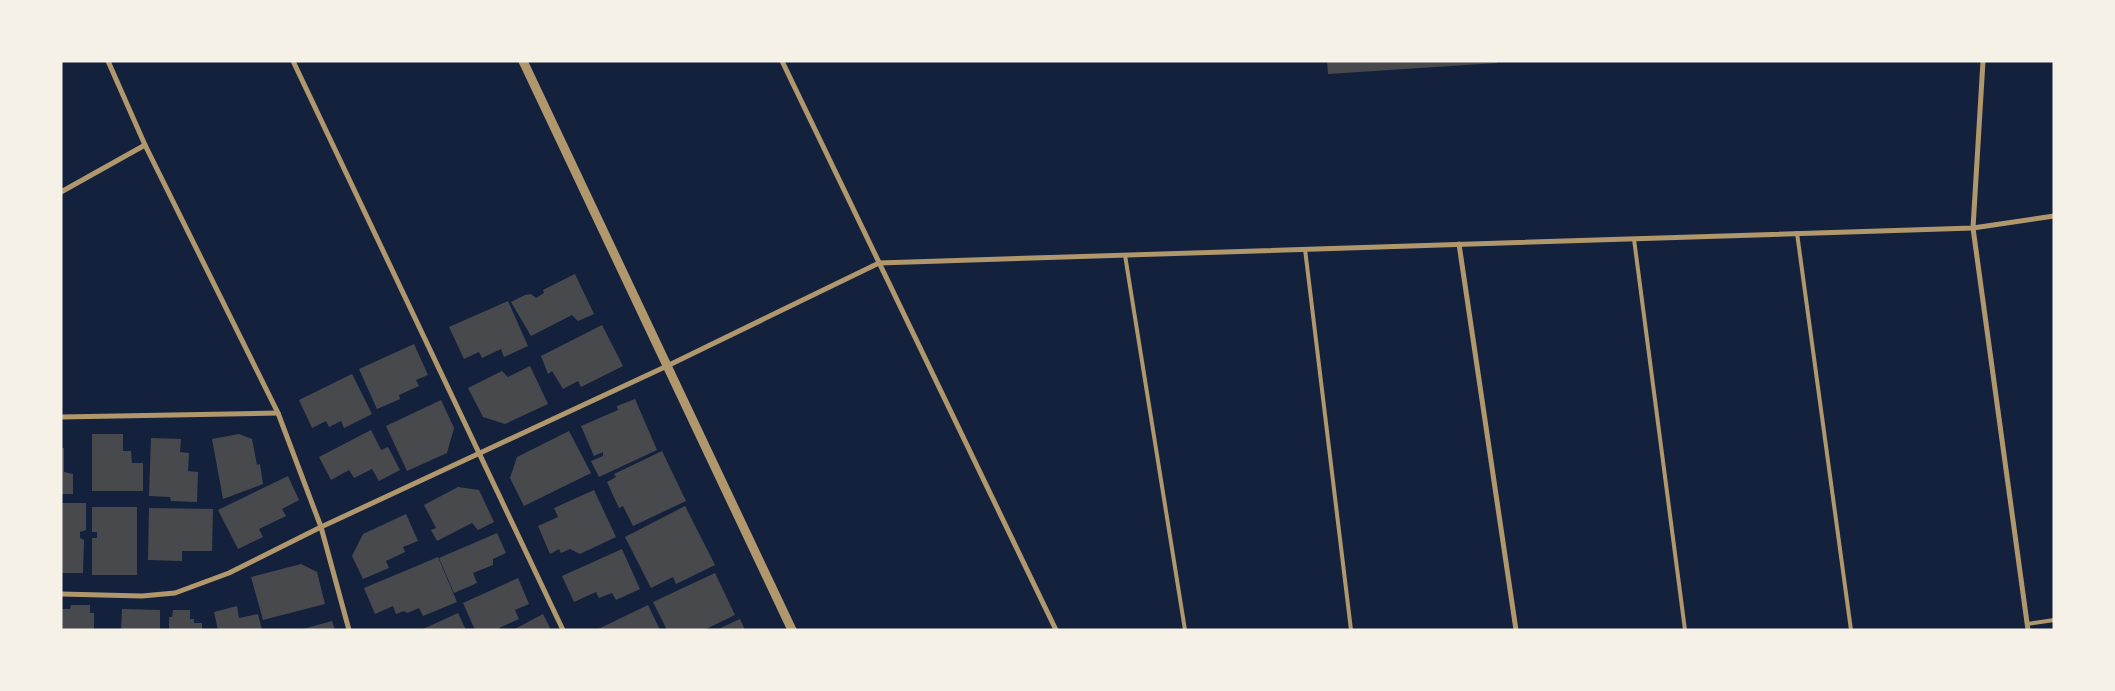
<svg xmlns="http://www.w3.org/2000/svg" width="2115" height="691" font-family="'Fira Sans Condensed',sans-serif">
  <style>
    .building { fill: #48494c }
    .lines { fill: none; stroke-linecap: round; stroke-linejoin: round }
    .service { stroke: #b1986c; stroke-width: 4 }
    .minor { stroke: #b1986c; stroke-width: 5 }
    .tertiary { stroke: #b1986c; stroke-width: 9 }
  </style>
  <rect width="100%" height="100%" fill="#14213d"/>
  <g class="building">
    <path d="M1327,61h170v2l-169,11z"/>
    <path d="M575,274l19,40 -16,7 -6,-6 -41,21 -20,-34 14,-7 6,-1 5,4 8,-5 -1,-3z"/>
    <path d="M508,301l20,45 -24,11 -3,-8 -19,9 -3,-6 -15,7 -15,-32z"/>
    <path d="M602,325l21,41 -42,21 -3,-6 -15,8 -11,-18 -4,3 -7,-18z"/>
    <path d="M414,344l14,31 -12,5 3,6 -20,9 1,4 -23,10 -18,-40z"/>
    <path d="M530,366l18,38 -43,20 -22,-7 -15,-29 34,-17 6,6z"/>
    <path d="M352,374l20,40 -28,14 -3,-7 -12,6 -3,-6 -14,7 -13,-28z"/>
    <path d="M635,399l22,51 -58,27 -8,-16 12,-5v-4l-9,4 -13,-30 37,-16 -1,-4z"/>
    <path d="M441,400l13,28 -7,25 -40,18 -21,-45z"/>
    <path d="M371,430l10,20 7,-3 12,23 -21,11 -7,-12 -18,9 -5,-8 -18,10 -12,-23z"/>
    <path d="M569,431l22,42 -67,33 -14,-28 7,-21z"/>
    <path d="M92,434h31v17h8l1,12h11v28h-51z"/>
    <path d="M239,434l13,5 5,26 3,-1 3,20 -40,15 -11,-60z"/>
    <path d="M151,438l30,1 -1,13 9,1 -1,18 10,1 -1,30 -26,-1 -1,-4 -21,-1z"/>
    <path d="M61,448h3v24l9,2v20h-12z"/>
    <path d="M662,451l24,50 -53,25 -10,-20 -4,2 -12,-26 9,-5 -2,-3z"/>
    <path d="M288,476l11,24 -17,9 4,7 -27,13 4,8 -25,12 -20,-39z"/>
    <path d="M458,487l21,3 15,32 -16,8 -6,-7 -35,18 -6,-11 5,-2 -12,-23z"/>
    <path d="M594,490l22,47 -36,17 -10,-5 -9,4 -2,-4 -9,5 -12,-28 20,-9 -4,-9z"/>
    <path d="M61,503h25v27l-6,2v6l4,2 -1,33h-22z"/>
    <path d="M685,506l30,59 -39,19 -3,-7 -22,11 -26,-51z"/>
    <path d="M92,507h45v68h-45v-37h5v-6h-5z"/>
    <path d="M149,508l64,1 -1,42h-30v10l-34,-1z"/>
    <path d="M406,514l12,27 -15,6 2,5 -19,9 3,7 -26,11 -11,-23 11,-22z"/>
    <path d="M497,533l9,20 -13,6v6l-20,8 4,10 -23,10 -15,-35z"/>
    <path d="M622,549l18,40 -24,11 -4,-7 -13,5 -3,-6 -22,10 -12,-26z"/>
    <path d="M438,557l19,45 -34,14 -4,-8 -12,5 -3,-2 -8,3 -3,-8 -18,8 -11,-26z"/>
    <path d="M301,564l16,8 8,32 -62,16 -12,-43z"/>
    <path d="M715,573l20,42 -31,15h-37l-14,-28z"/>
    <path d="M518,578l11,26 -14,6 4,9 -20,9 1,2h-25l-12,-27z"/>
    <path d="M71,605h19v8h4v17h-33v-21h9z"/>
    <path d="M648,605l12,25h-64z"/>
    <path d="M237,606l2,12 19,-4 4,16h-44l-4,-18z"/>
    <path d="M122,609l38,1v20h-39z"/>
    <path d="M173,610h17v9h4v4h8v7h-33v-13h3z"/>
    <path d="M458,613l8,17h-45z"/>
    <path d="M543,614l8,16h-38z"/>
    <path d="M740,619l5,11h-29z"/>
    <path d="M332,621l3,9h-32v-1z"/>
  </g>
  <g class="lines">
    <g class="service">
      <path d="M1797,233l54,397"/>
      <path d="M1634,239l51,391"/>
      <path d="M1305,249l46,381"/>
      <path d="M1125,255l60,375"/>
      <path d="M2027,624l27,-4"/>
    </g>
    <g class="minor">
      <path d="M108,61l37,84 133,268 43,114 28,103"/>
      <path d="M293,61l270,569"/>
      <path d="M782,61l274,569"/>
      <path d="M1983,61l-10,167 55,402"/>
      <path d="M61,192l84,-47"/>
      <path d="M1459,244l57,386"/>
      <path d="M61,417l217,-4"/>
      <path d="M61,594l81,2 33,-3 54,-20 92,-46 346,-161 212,-103 1094,-35 81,-12"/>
    </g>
    <path class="tertiary" d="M523,61l269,569"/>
  </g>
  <rect width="2115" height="691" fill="none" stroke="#f6f1e7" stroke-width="125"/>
</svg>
